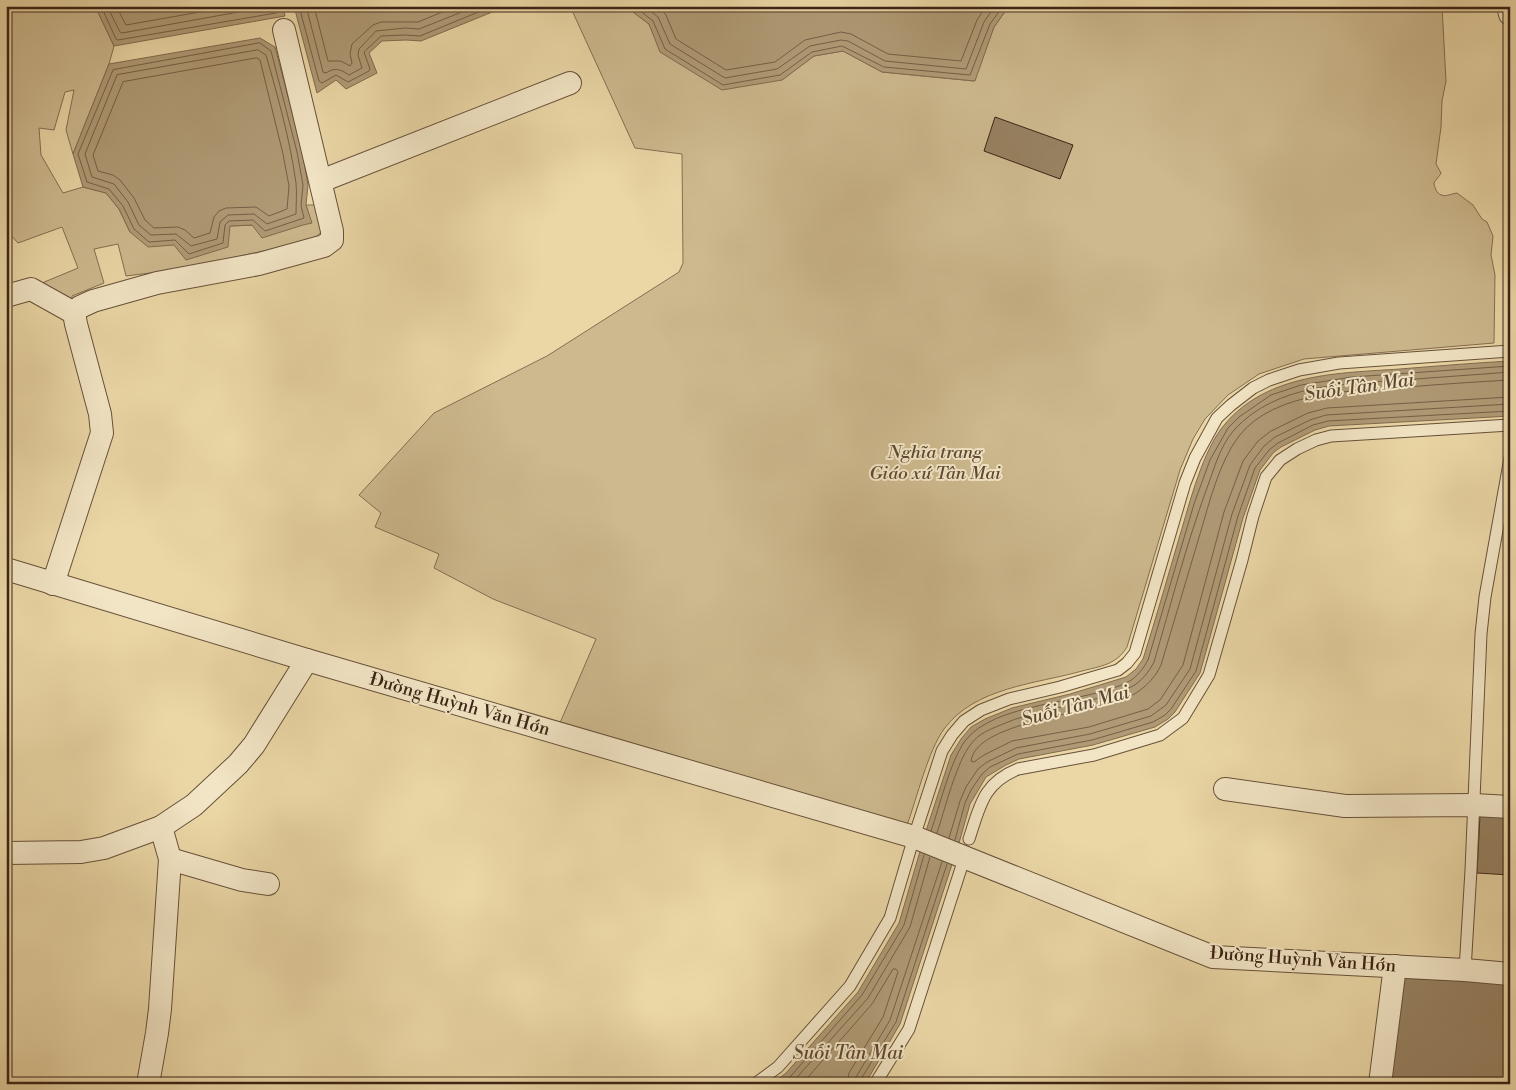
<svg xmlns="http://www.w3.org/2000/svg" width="1516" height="1090" font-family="'Libre Bodoni',serif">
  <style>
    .green { fill: #cdb98e; stroke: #846e52 }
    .water { fill: #af9a75; stroke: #816b4f }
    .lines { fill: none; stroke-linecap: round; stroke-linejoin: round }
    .shore { stroke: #755f46; stroke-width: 1 }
    .building { fill: #978161; stroke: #3b2416 }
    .service-casing { stroke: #67513a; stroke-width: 13 }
    .minor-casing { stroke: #67513a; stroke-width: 24 }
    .service { stroke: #f2e5c5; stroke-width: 11 }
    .minor { stroke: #f2e5c5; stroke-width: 22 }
    .labels { text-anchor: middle; stroke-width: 4; stroke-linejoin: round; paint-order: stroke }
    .park-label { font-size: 18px; font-style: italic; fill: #604934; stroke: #f2e5c5 }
    .street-label { font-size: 18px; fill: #3b2416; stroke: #f2e5c5 }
    .water-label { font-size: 19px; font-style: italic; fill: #5e4732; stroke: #f2e5c5 }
  </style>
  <rect width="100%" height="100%" fill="#ebd7a6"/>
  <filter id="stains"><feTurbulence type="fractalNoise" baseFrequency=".004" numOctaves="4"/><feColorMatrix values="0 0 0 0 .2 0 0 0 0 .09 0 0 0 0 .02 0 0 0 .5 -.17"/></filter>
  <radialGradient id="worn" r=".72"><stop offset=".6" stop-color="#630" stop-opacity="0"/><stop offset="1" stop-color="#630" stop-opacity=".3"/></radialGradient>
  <g class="green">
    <path d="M6,6h89l19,40 -5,18 -36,90 -7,-24 8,-40 -9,2 -11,38 -15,-2 2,27 22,38 20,-6 23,6 13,16 11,23 100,-6 81,-3 -5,-18h11l7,24 -11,11 -131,29 -56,7 -8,-32 -24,5 10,34 -32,13v8l-30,-21 36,-15 -16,-41 -44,16 -12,-13z"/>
    <path d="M570,6h55l24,18 12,28 121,28 32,-24 29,-5 39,21 92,9 20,-54 15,-21h433l4,75 -4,20 -1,26 -5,37 5,9c-1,3 -6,7 -7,10 0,3 2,7 3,9 7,7 12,2 20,1l16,12 9,14 5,3 6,14 -2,19 4,20 -1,68 -190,16 -45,15 -31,21 -23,24 -12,20 -13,31 -53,177c-11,18 -26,19 -45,24 -46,13 -107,16 -138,58 -16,22 -27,69 -37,96l-347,-102 36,-84 -103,-40 -59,-31 5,-14 -64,-27 6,-14 -22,-18 75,-82 113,-57 132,-84 4,-9 -1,-109 -47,-6z"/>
  </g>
  <g class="water">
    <path d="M95,6h188l2,10 -171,30z"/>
    <path d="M294,6h213l-86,35 -15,-1 -24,1 -13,12 8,20 -31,16 -10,-9 -19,13z"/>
    <path d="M625,6h384l-15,21 -19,54 -93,-9 -39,-21 -29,5 -32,24 -60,10 -62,-38 -11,-28z"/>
    <path d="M260,38l15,9 27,103 6,35 -2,20 6,18 -9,2 -41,13 -10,-13 -22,1 -2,21 -42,13 -12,-15 -26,2 -18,-15 -11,-23 -13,-16 -23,-6 -10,-33 36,-90z"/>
    <path d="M1510,361v55l-181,10 -14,4 -34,17 -8,6 -13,17 -17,48 -43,155 -25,39 -7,7 -13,8 -62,18 -74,14 -13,6 -20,12 -16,27 -11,39 -59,181 -35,60h-93l14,-11 72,-81 41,-69 27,-92 25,-76 10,-16 10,-12 14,-8 27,-11 58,-14 56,-17 10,-8 7,-10c13,-41 25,-83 37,-124 10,-33 23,-86 45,-111 43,-51 115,-51 175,-55 37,-3 73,-6 110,-8z"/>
  </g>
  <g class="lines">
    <g class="shore">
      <path d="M101,6l15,33 2,1 158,-27 2,-2v-5"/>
      <path d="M107,6l13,26 2,1 150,-27"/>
      <path d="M116,6l10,19 108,-19"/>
      <path d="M299,6l20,75 3,2 14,-8 12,7 21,-11 1,-2 -6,-17 17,-16 24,-1 15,1 73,-30"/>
      <path d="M306,6l17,66 3,1c9,-6 14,-4 23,2l13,-7 -4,-13 1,-6 17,-18 29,-3 14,1 58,-23"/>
      <path d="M314,6l14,55h13l9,5 2,-3 -2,-9 2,-10 21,-19 8,-3h37l39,-16"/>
      <path d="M634,6l19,15 12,28 58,36 57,-10 32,-23 30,-6 42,21 86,8 20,-51 13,-18"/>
      <path d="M644,6l14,11 12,27 55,34 52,-9 33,-23 31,-6 7,1 37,20 81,8 18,-47 11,-16"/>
      <path d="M657,6l9,9 10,24 50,31 49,-8 30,-22 36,-8 10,2 37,20 73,7 16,-41 9,-14"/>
      <path d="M260,43l11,8 26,101 6,33 -2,21 3,12 -39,13 -12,-11 -24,1 -4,4 -2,18 -34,11 -14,-14 -26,2 -15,-13 -11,-23 -14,-17 -22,-7 -9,-28 35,-84z"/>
      <path d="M258,50l8,5c12,42 24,85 30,128 1,10 0,21 0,31l-29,10 -13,-10 -26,1 -8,7 -3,17 -26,7 -15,-12 -25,1 -12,-10 -11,-23 -14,-18 -22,-7 -7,-23 32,-79z"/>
      <path d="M257,58l3,2 23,94 6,32 -2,23 -18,7 -13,-9 -30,1 -7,3 -5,6 -4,16 -16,5 -9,-8 -7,-3 -24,1 -9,-8 -11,-22 -14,-18 -7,-5 -15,-4 -5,-16 30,-73z"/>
      <path d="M1510,380c-34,2 -68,4 -102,7 -53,4 -133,3 -169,49 -20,26 -30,68 -39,98 -13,44 -26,87 -39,131 -5,11 -14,21 -25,28 -34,21 -159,26 -165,68l3,1 10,-7 28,-14 77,-14 59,-18 12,-9 23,-35 41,-153 19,-51 15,-20 13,-10 37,-18 19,-5 183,-11"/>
      <path d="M931,831c9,-26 19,-69 34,-90 29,-39 119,-37 163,-59 9,-5 15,-13 20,-22l46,-156 16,-44 18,-32 11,-11 32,-22 30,-10 51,-8 158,-11"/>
      <path d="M937,833c8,-24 19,-70 34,-89 8,-11 20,-15 32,-20 30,-13 64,-17 96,-26 10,-3 22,-6 32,-11 10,-5 18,-15 23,-25 17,-58 32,-117 53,-174 7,-19 13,-42 27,-58 43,-47 111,-46 170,-50 35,-3 70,-5 106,-8"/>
      <path d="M949,838l11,-37 6,-14 12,-18 9,-7 29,-14 74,-14 61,-18 15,-11 24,-36 42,-155 18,-49 14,-19 11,-9 35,-17 16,-5 184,-11"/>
      <path d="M955,840l10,-37 6,-13 11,-16 8,-7 28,-13 74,-14 61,-18 12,-7 6,-6 25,-38 42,-155 17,-48 14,-18 9,-7 35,-18 15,-4 182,-10"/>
      <path d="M780,1084l10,-7 72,-82 42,-70 20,-70"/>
      <path d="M791,1084l77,-86 42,-71 20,-70"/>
      <path d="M802,1084l70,-80 21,-35h3l2,3 -15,45 -34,56 -2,11"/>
      <path d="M854,1084l2,-7 34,-57 52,-158"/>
      <path d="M861,1084v-5l35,-57 51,-158"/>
    </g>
  </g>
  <g class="building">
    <path d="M995,117l78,28 -13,34 -76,-28z"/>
    <path d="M1480,815l30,1v59l-33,-2z"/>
    <path d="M1402,978l108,5v101h-119z"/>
  </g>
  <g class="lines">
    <g class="service-casing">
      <g id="service">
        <path d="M969,839c11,-33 14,-56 49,-70l76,-14 66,-20 23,-17 26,-43 33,-115 11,-44 13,-39 14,-17 17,-11 19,-9 15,-4 179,-11"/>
        <path d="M1465,970l6,-100 10,-236 4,-37 25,-139"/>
        <path d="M755,1084l23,-17 72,-81 40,-68 24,-81 28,-86 10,-16 12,-14 17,-11 28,-11 51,-12 58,-17 9,-7 8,-10 50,-170 10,-25 22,-40 14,-13 22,-17 16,-8 30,-10 40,-7 171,-12"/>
        <path d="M875,1084l34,-55 56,-173"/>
      </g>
    </g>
    <g class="minor-casing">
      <g id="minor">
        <path d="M1508,6l2,8"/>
        <path d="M321,181l249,-98"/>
        <path d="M6,296l25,-7 43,24"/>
        <path d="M6,569l301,91 607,177 299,120 252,13 45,4"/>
        <path d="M53,584l49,-151 -2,-19 -24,-90 -2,-11 6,-6 13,-6 64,-18 102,-19 65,-18 8,-6v-9l-48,-201"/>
        <path d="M1225,789l120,17 129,-1 36,2"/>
        <path d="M6,853l75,-1 23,-4 57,-21 33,-22 44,-41 16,-19 53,-85"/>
        <path d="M170,859l72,21 26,4"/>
        <path d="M148,1084l9,-51 3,-24 10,-150 -9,-32"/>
        <path d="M1380,1084l15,-118"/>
      </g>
    </g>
    <use href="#service" class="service"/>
    <use href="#minor" class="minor"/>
  </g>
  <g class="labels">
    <g class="park-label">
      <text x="935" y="458">Nghĩa trang<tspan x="935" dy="21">Giáo xứ Tân Mai</tspan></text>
    </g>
    <g class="street-label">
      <text transform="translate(460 704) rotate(16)" y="6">Đường Huỳnh Văn Hớn</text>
      <text transform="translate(1303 959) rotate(4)" y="6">Đường Huỳnh Văn Hớn</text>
    </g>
    <g class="water-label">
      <text transform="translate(1359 386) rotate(-8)" y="7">Suối Tân Mai</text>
      <text transform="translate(1075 705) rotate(-15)" y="7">Suối Tân Mai</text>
      <text x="848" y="1059">Suối Tân Mai</text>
    </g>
  </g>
  <rect width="1516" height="1090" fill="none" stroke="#ebd7a6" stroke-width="25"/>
  <rect x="8" y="8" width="1501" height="1075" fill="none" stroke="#3b2416" stroke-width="2.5"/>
  <rect x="12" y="12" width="1491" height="1065" fill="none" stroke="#3b2416"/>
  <rect width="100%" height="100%" filter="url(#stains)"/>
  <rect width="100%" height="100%" fill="url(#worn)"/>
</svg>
